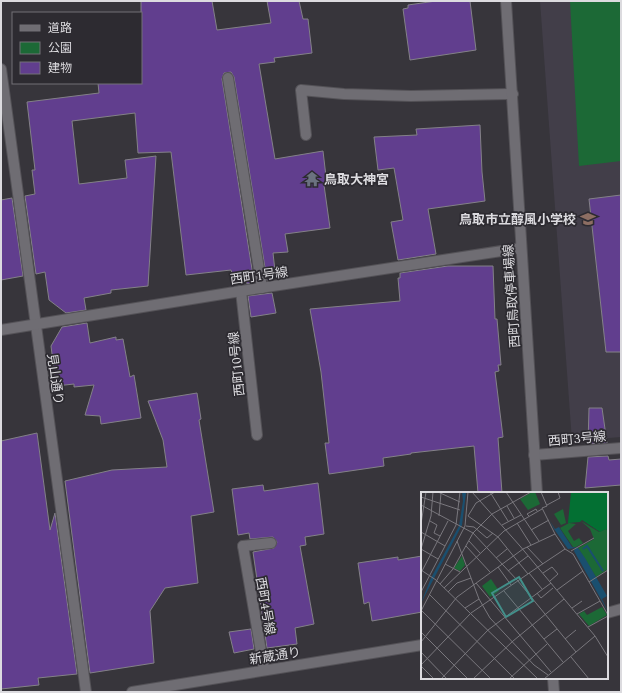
<svg xmlns="http://www.w3.org/2000/svg" width="622" height="693" font-family="Spectral,'Noto Sans JP',serif">
  <style>
    .built { fill: #423e49 }
    .green { fill: #1c6936 }
    .building { fill: #613e8e; stroke: #838187 }
    .lines { fill: none; stroke-linecap: round; stroke-linejoin: round }
    .lane-casing { stroke: #545257; stroke-width: 12 }
    .street-casing { stroke: #545257; stroke-width: 12 }
    .secondary-casing { stroke: #545257; stroke-width: 12 }
    .lane { stroke: #6f6d73; stroke-width: 10 }
    .street { stroke: #6f6d73; stroke-width: 10 }
    .secondary { stroke: #6f6d73; stroke-width: 10 }
    .labels { text-anchor: middle; stroke-width: 3.5; stroke-linejoin: round; paint-order: stroke }
    .poi-label { font-size: 13px; font-weight: bold; fill: #dcdbdf; stroke: #2d2b31; text-anchor: start }
    .street-label { font-size: 13px; fill: #dcdbdf; stroke: #2d2b31 }
    .inset-river { fill: none; stroke: #1a4f6f; stroke-width: 2 }
    .inset-road { fill: none; stroke: #79777d; stroke-width: 1 }
    .view { fill: #428f8a; fill-opacity: 0.15; stroke: #428f8a; stroke-width: 2 }
    .inset-edge { fill: none; stroke: #dcdbdf; stroke-width: 2 }
  </style>
  <rect width="100%" height="100%" fill="#37353b"/>
  <path class="built" d="M540,1h81v436l-49,4z"/>
  <path class="green" d="M570,1h51v160l-42,5z"/>
  <g class="building">
    <path d="M141,1h71l5,29 54,-7 -4,-22h32l4,18h5l4,34 -38,5 1,4 -16,2 16,95 48,-8 4,34h-3l6,43 -45,6 3,18 -15,1 2,18 -7,2 2,7h-3l-33,-203 -3,-5 -7,1 -2,6 32,203 -7,2 -2,-13 -13,2 -1,-3 -45,5 -15,-123 -33,1 -3,-40 -63,8 7,63 48,-6 -2,-18 31,-4 -8,130 -37,4v3l-27,5 2,12 -20,3 -17,-13 -4,-28 -9,2 -11,-78 10,-2 -3,-24h3l-8,-68 72,-9 -1,-10h43z"/>
    <path d="M436,1h34l6,49 -66,10 -7,-51 5,-1v-3z"/>
    <path d="M480,125l2,47 3,29 -57,8 8,45 -38,6 -7,-38 12,-2 -9,-52 -16,2 -4,-33 43,-2 -1,-6z"/>
    <path d="M621,195v157h-15l-17,-153z"/>
    <path d="M12,198l11,78 -22,4v-80z"/>
    <path d="M448,266h45l2,53h2l4,46h-3l1,6 -4,1 8,65 -5,1 4,55h-24l-4,-47 -63,7v1l-28,4 1,8 -55,8 -4,-31h4l-8,-71 -11,-63 90,-8 -2,-23h2v-5z"/>
    <path d="M272,293l4,20 -25,4 -3,-21z"/>
    <path d="M87,323l3,20 26,-6v3l7,-1 7,38 4,-2 7,43 -40,6 -1,-8 -15,-1 9,-30 -20,2v-3l-18,2 -5,-40 11,-19z"/>
    <path d="M197,393l4,26 -2,1 15,92 -23,4 7,67 -33,5 -15,23 4,52 -64,10 -25,-192 47,-11 55,-3 -4,-27 -15,-39z"/>
    <path d="M589,408h13l5,35 -19,1z"/>
    <path d="M37,433l13,97 5,-17 22,161 -39,4 1,7 -38,4v-248z"/>
    <path d="M608,456l1,4 12,-1v26l-36,3 3,-31z"/>
    <path d="M318,483l6,51 -19,3 1,8 -6,1 14,78 -19,4 2,16 -30,4 -14,-96 21,-4 3,-6 -4,-5 -23,2 -1,-6 -11,2 -6,-46 31,-4 1,6z"/>
    <path d="M422,556v56l-50,9 -3,-19 -5,2 -6,-41 40,-6v3z"/>
    <path d="M251,629l3,20 -20,4 -5,-21z"/>
  </g>
  <g class="lines">
    <g class="lane-casing">
      <g id="lane">
        <path d="M228,78l34,210"/>
        <path d="M306,135l-5,-45 43,4 67,2 102,-2"/>
        <path d="M243,546l28,-3"/>
      </g>
    </g>
    <g class="street-casing">
      <g id="street">
        <path d="M1,69l85,623"/>
        <path d="M241,291l16,144"/>
        <path d="M1,330l240,-39 280,-43"/>
        <path d="M534,455l87,-7"/>
        <path d="M243,546l21,123"/>
        <path d="M607,613l14,-4"/>
        <path d="M132,692l290,-47"/>
      </g>
    </g>
    <g class="secondary-casing">
      <g id="secondary">
        <path d="M506,1l31,492"/>
        <path d="M553,678l1,14"/>
      </g>
    </g>
    <use href="#lane" class="lane"/>
    <use href="#street" class="street"/>
    <use href="#secondary" class="secondary"/>
  </g>
  <defs>
    <g id="temple-bare" transform="scale(1.2)"><path d="M0-6L5-2H3V0L6.5 2.5H4V6H1.5V3h-3V6H-4V2.5H-6.5L-3 0V-2H-5Z" fill="#6b7280" stroke="#2d2b31" stroke-width="2.5" paint-order="stroke"/></g>
    <g id="school-bare" transform="scale(1.2)"><path d="M0-5L7-2L0 1L-7-2ZM-4 1L0 2.5L4 1V4Q0 6-4 4Z" fill="#8d6e63" stroke="#2d2b31" stroke-width="2.5" paint-order="stroke"/></g>
  </defs>
  <g fill-rule="evenodd">
    <use href="#temple-bare" x="312" y="179"/>
    <use href="#school-bare" x="588" y="219"/>
  </g>
  <g class="labels">
    <g class="poi-label">
      <text x="324" y="184">鳥取大神宮</text>
      <text x="576" y="224" text-anchor="end">鳥取市立醇風小学校</text>
    </g>
    <g class="street-label">
      <text transform="translate(259 275) rotate(-8)" y="5">西町1号線</text>
      <text transform="translate(511 296) rotate(-94)" y="5">西町鳥取停車場線</text>
      <text transform="translate(236 364) rotate(-96)" y="5">西町10号線</text>
      <text transform="translate(56 379) rotate(82)" y="5">見山通り</text>
      <text transform="translate(577 438) rotate(-5)" y="5">西町3号線</text>
      <text transform="translate(266 606) rotate(80)" y="5">西町4号線</text>
      <text transform="translate(275 655) rotate(-9)" y="5">新蔵通り</text>
    </g>
  </g>
  <g transform="translate(421 492)">
    <rect width="187" height="187" fill="#37353b"/>
    <path d="M111,0h3l5,12 -12,6 -8,-11zM142,17l3,14 -5,2 -7,-11zM160,29l18,11 7,-3 2,3v37l-12,8 -18,-29 16,-9 -4,-10zM148,31l7,1 -8,7 6,10 5,-3 4,5 -7,4h-3l-13,-19zM41,64l3,9 -5,6 -6,-3zM70,87l8,12 -9,6 -8,-11zM181,115l5,8 -18,11 -10,-12 5,-3 3,4z" fill="#1c6936"/>
    <path d="M150,0h37v40l-2,-3 -6,3 -18,-12 -2,2 -12,1z" fill="#037033"/>
    <path d="M41,0l4,1 -4,32 -41,78 10,-25 28,-52 4,-25zM129,29l5,8 4,-2 13,20 6,1 7,10 22,38 -5,3 6,13 -34,-61 1,-3 -7,1 -14,-20z" fill="#1a4f6f"/>
    <path class="inset-river" d="M162,57l4,-3 16,25"/>
    <path class="inset-road" d="M17,0l22,10M51,0l48,54 75,90 -51,43M69,0l18,29M74,0l-19,11 -8,13 30,21 30,37M85,0l33,49M120,0l6,14 -5,2 13,26 10,15 8,5 35,61M0,5l39,13M0,13l52,28 45,48 58,71M126,13l13,-7 -2,-6M86,14l7,12M18,24l2,-23M108,24l-2,-2 9,-5 1,2M9,29l7,4 -3,8 6,3M96,31l14,22M0,32l5,-32M81,33l19,-10M45,34l8,1 13,11 6,-5M110,38l18,-10M0,40l24,14M36,49l22,58 11,19 44,47 14,10M48,49l11,12M45,54l24,26M106,55l16,17M0,57l10,-33 2,-24M0,57l17,10M150,59l23,-13M75,66l11,-9M24,72l15,8M77,75l13,18M117,75l27,-18M0,78l15,10 102,99M1,79l26,-50M87,79l20,-15M108,81l13,16M122,81l9,-6 6,7 -8,7M168,90l19,-12M55,91l75,89M19,92l13,-15 20,-36 19,-19 39,-22M23,96l60,-57 38,-22M136,98l26,-19M83,99l59,71M0,100l35,-67 4,-33M27,100l9,-9 14,-5M116,101l4,5 12,-10M8,102l86,85M44,116l14,-9M151,116l10,-7M0,118l70,69M0,119l44,-85 3,-34M156,122l23,-13M167,135l20,-11M0,140l47,47M174,144l13,21M123,147l13,-10M144,147l11,-9M0,150l36,-45 66,-48 32,-15M0,160l26,27M150,165l18,22M0,173l50,-52 67,-46M0,174l13,13M20,187l47,-49 63,-47M52,187l40,-38 51,-42M88,187l38,-35"/>
    <path class="view" d="M98,85l14,24 -27,16 -14,-24z"/>
    <rect width="187" height="187" class="inset-edge"/>
  </g>
  <rect width="622" height="693" fill="none" stroke="#dcdbdf" stroke-width="4"/>
  <rect x="12" y="12" width="130" height="72" fill="#2d2b31" stroke="#737177"/>
  <rect x="20" y="25" width="20" height="6" fill="#6f6d73" stroke="#737177"/>
  <text x="48" y="32" font-size="12" fill="#dcdbdf">道路</text>
  <rect x="20" y="42" width="20" height="12" fill="#1c6936" stroke="#737177"/>
  <text x="48" y="52" font-size="12" fill="#dcdbdf">公園</text>
  <rect x="20" y="62" width="20" height="12" fill="#613e8e" stroke="#737177"/>
  <text x="48" y="72" font-size="12" fill="#dcdbdf">建物</text>
</svg>
